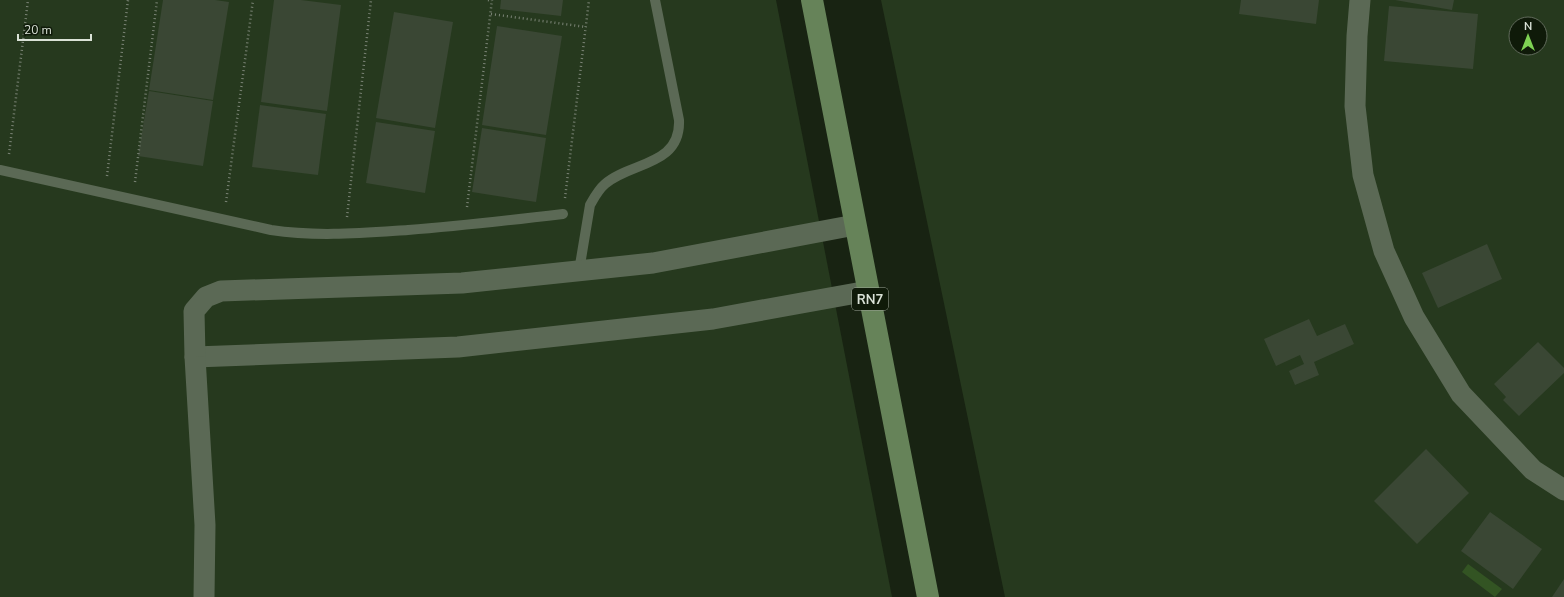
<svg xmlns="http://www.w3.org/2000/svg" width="1564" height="597" font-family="'Nunito Sans',sans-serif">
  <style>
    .green { fill: #26391e; fill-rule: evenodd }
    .water { fill: #335423 }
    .building { fill: #3a4734 }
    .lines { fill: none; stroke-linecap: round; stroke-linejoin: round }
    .path { stroke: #7b8476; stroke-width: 2.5; stroke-dasharray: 1 3; stroke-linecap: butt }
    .lane { stroke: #5b6955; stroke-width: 10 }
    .street { stroke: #5b6955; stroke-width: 21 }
    .primary { stroke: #668359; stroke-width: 22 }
    .labels { text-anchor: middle; stroke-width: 3; stroke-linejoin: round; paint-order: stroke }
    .shield { fill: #0f1a09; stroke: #9da699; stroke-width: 1 }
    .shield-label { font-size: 13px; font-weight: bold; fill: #dae2d7 }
  </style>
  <rect width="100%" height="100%" fill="#182312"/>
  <g class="green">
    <path d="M0,0h776l116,597h-892z"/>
    <path d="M881,0h683v597h-559zM1516,24h24v24h-24z"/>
  </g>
  <path class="water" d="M1468,564l34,25 -7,8 -33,-25z"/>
  <g class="building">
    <path d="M163,0h52l14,2 -16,98 -64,-10z"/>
    <path d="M274,0h27l40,5 -14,106 -66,-9z"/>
    <path d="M501,0h62l-2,16 -61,-7z"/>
    <path d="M1241,0h78l-3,24 -77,-10z"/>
    <path d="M1395,0h59l-2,10z"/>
    <path d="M1389,6l89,8 -5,55 -89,-8z"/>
    <path d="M394,12l59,10 -18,106 -59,-10z"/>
    <path d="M497,26l65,10 -16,99 -64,-10z"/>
    <path d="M149,91l64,10 -10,65 -65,-10z"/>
    <path d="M260,105l66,9 -8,61 -66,-8z"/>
    <path d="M376,122l59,9 -10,62 -59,-10z"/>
    <path d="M482,128l64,10 -10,64 -64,-10z"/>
    <path d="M1487,244l15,35 -64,29 -16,-35z"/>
    <path d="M1309,319l8,17 28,-12 9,20 -40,18 5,13 -24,10 -6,-14 15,-7 -4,-9 -24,11 -12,-27z"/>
    <path d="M1538,342l26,26v5l-45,43 -16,-16 3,-3 -12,-13z"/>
    <path d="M1426,449l43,44 -52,51 -43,-43z"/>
    <path d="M1490,512l52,37 -29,40 -52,-38z"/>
    <path d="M1564,579v18h-12z"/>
  </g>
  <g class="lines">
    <g class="path">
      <path d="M488,0l4,1"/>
      <path d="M491,14l95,13"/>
      <path d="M9,154l19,-154"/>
      <path d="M107,176l21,-176"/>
      <path d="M135,182l22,-182"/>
      <path d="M565,198l24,-198"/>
      <path d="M226,202l27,-202"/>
      <path d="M467,207l25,-207"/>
      <path d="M347,217l24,-217"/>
    </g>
    <g class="lane">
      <path d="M0,170l271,60c46,7 91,3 137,0 52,-4 104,-10 155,-16"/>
      <path d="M579,271l11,-66c4,-7 8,-15 15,-21 25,-22 76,-18 74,-64l-24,-120"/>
    </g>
    <g class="street">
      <path d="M1360,0l-3,36 -2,70 8,69 21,76 30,66 47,77 72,76 31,20"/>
      <path d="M195,357l263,-10 255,-28 155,-28"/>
      <path d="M204,597l1,-72 -10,-168 -1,-46 12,-14 15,-6 241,-8 191,-20 202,-38"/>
    </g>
    <path class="primary" d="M812,0l116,597"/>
  </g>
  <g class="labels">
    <rect class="shield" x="852" y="288" width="36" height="22" rx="3"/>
    <g class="shield-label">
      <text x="870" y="304">RN7</text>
    </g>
  </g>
  <g transform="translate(1528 36)"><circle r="19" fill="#0f1a09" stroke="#606a5b"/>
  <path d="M0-3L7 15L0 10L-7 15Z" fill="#7ed153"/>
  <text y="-6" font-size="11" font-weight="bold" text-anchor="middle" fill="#dae2d7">N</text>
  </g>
  <path d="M18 34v6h73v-6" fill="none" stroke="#dae2d7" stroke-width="2"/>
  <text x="24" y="34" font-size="12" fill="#dae2d7" stroke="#0f1a09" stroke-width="3" paint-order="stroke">20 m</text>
</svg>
